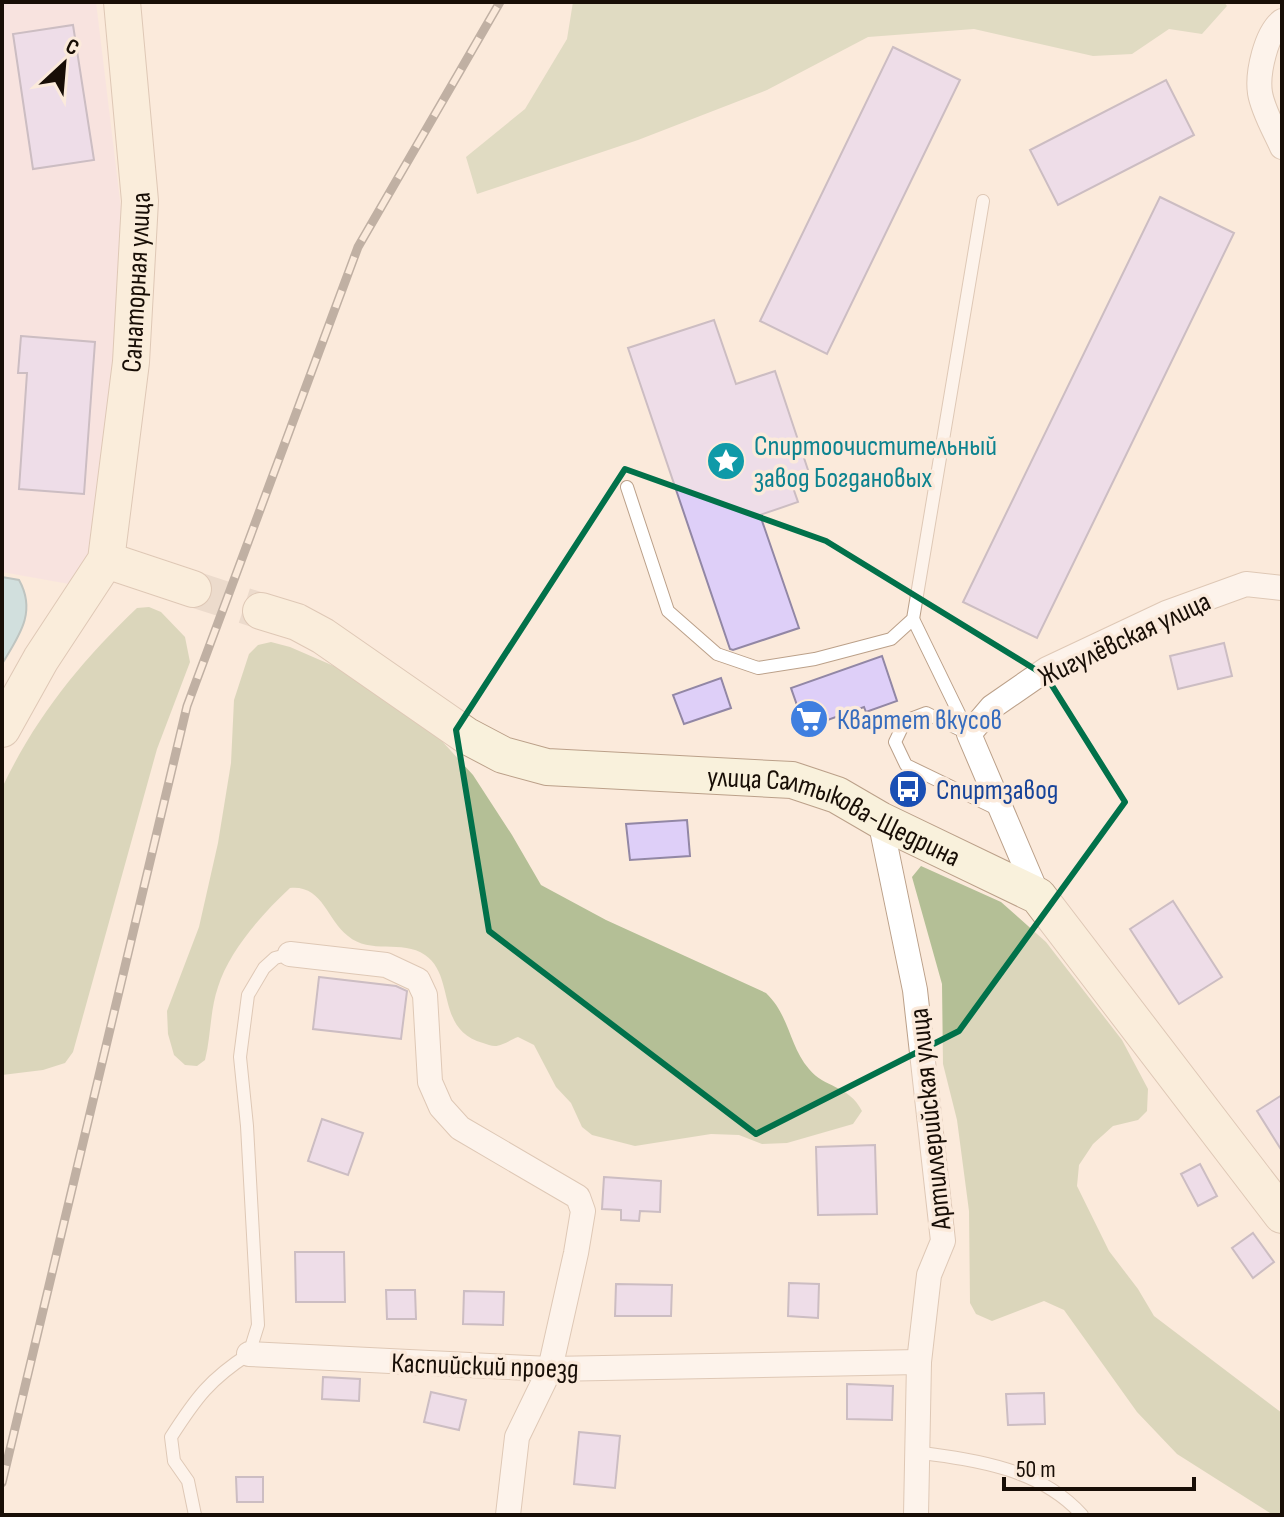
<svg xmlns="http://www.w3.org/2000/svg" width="1284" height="1517" font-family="'Sofia Sans Condensed',sans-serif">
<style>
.industrial{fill:#f4dce5}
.green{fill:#bfc9a5}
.forest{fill:#b4bf96}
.water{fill:#9ed3e1;stroke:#76989f;stroke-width:2}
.building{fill:#decff8;stroke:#9287a5;stroke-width:2}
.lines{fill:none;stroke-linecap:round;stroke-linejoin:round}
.secondary-tunnel{stroke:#d9c9bb;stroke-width:36;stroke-dasharray:36 18;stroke-linecap:butt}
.lane-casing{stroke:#bba089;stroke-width:14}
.street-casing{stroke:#bba089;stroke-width:26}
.secondary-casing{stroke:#bba089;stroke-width:38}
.lane{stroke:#fff;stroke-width:12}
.street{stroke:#fff;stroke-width:24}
.secondary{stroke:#f9f1dc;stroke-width:36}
.rail-casing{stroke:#796c61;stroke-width:9}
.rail{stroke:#fbeadb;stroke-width:6;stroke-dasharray:18;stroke-linecap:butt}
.marked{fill:none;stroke:#01714a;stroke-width:6;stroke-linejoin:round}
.labels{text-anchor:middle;stroke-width:7;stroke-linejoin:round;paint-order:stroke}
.street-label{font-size:28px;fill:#180e06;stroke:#fbeadb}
.culture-label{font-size:28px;fill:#0d838f;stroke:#fbeadb;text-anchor:start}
.shop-label{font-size:28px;fill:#366cbe;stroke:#fbeadb;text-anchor:start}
.transit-label{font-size:28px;fill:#164399;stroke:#fbeadb;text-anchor:start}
</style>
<rect width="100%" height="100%" fill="#fbeadb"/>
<path class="industrial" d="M2,2H96L127,258L86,587L2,572Z"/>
<path class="green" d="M573,2H1224L1227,6L1202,34L1169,29L1132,54L1093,56L974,29L868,37L767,90L638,140L477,194L466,157L525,109L567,39Z"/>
<g class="forest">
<path d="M149,607L161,612L185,637L190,662L157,749L73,1052L65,1063L43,1070L2,1075V788C35,718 81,661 137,608Z"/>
<path d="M271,642L290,647L350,673L430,728L473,775L512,835L541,885L606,920L766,993C790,1016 789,1046 809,1069C824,1088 849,1085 862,1111L853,1124L787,1143L762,1144L739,1135L711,1134L635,1146L592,1135L582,1127L571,1103L556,1087L534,1045L518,1037C512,1039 502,1046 495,1046C491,1046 487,1044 483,1043C435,1030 456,976 425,955C402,939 370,955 348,936C326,919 323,885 290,888C263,913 229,951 218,987C210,1010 211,1036 205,1060L197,1066L185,1065L174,1055L168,1034L167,1011L199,927L218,843L231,763L234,700L249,654L258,645Z"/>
<path d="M921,866L1001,902L1046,942L1122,1040L1148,1089L1147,1111L1138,1120L1113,1126L1093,1144L1079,1165L1077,1186L1109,1251L1138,1289L1154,1316L1282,1413V1515H1273L1177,1454L1137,1412L1064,1310L1044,1301L992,1321L976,1314L970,1303L969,1211L957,1120L943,1064L942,984L912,877Z"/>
</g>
<path class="water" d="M2,577L19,580C37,612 19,636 2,664Z"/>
<g class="building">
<path d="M73,25L94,160L33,169L13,34Z"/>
<path d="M893,47L960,80L827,354L760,321Z"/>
<path d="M1166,80L1194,135L1058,205L1030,150Z"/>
<path d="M1160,197L1234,233L1037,638L963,602Z"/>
<path d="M714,320L736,384L775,371L809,473L790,479L798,502L760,515L799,628L733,650L730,649L628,348Z"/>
<path d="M21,336L95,342L84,494L19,489L27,373H18Z"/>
<path d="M1224,643L1232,676L1178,689L1170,656Z"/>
<path d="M882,656L897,701L866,712L864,707L805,728L791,688Z"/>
<path d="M721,678L731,708L684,724L673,695Z"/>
<path d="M687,820L690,856L630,860L626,824Z"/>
<path d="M1173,901L1222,977L1179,1004L1130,929Z"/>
<path d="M319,977L396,986L407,991L401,1039L313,1029Z"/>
<path d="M1282,1095V1151L1257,1111Z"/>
<path d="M322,1119L363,1133L348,1175L308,1161Z"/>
<path d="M875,1145L877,1214L818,1215L816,1147Z"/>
<path d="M1200,1164L1217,1196L1198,1206L1181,1174Z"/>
<path d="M604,1177L661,1181L660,1212L640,1211L639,1221L621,1220V1210L602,1209Z"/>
<path d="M1253,1233L1274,1262L1253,1278L1232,1248Z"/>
<path d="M295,1252H344L345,1302H296Z"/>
<path d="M789,1283L819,1284L818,1318L788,1316Z"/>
<path d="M616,1284L672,1285L671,1316H615Z"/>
<path d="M386,1290H415L416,1319H387Z"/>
<path d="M464,1291L504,1292L503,1325L463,1324Z"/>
<path d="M323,1377L360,1379L359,1401L322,1399Z"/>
<path d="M847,1384L893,1386L892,1420L847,1419Z"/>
<path d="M431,1392L466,1400L459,1430L424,1422Z"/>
<path d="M1044,1393L1045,1424L1008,1425L1006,1394Z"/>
<path d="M579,1432L620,1436L615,1488L574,1484Z"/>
<path d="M236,1477H263V1502H237Z"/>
</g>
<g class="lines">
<path class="secondary-tunnel" d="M193,589L261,611"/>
<defs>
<g id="lane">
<path d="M627,487L668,611L717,654L758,668L815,659L891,639L913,619L983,201"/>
<path d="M913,619L969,734"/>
<path d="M969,734L926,713L905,721L895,742L906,765L997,809"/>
<path d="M916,1452C975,1460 1040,1468 1082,1515"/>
<path d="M195,1515L188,1481L174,1461L171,1437C196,1398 210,1379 249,1354L258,1325L247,1126L240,1057L248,995L264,968L275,958L290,954"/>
</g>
<g id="street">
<path d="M1282,21C1266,33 1257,73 1260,93C1263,111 1275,131 1282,147"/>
<path d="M880,820L915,990L943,1241L929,1275L919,1362L916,1515"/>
<path d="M1038,896L969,734L992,707L1047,669L1166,613L1246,584L1282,588"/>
<path d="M290,954L386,965L418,980L425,995L430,1082L441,1107L460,1128L578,1197L583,1211L576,1253L550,1369L517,1437L508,1515"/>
<path d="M249,1354L550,1369L919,1362"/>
</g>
<g id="secondary">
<path d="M106,560L193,589"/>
<path id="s1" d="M261,611L297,622L323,636L467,736L503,755L547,767L792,780L837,795L880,820L1038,896L1282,1215"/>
<path id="s2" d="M2,729L41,659L106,560L131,362L140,201L122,2"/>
</g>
</defs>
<use href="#lane" class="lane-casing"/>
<use href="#street" class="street-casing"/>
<use href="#secondary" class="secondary-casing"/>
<use href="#lane" class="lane"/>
<use href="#street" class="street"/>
<use href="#secondary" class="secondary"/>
<defs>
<path id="rail" d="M2,1483L187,706L358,247L500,2"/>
</defs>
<use href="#rail" class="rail-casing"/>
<use href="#rail" class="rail"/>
</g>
<path d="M0 0H1284V1517H0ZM625,469L826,541L1046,676L1125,802L959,1031L756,1134L489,931L456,730Z" fill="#fbeadb" fill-opacity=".55" fill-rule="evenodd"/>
<path class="marked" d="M625,469L826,541L1046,676L1125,802L959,1031L756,1134L489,931L456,730Z"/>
<defs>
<symbol id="sight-disc" viewBox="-11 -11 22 22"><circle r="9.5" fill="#0f9aa8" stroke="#fbeadb"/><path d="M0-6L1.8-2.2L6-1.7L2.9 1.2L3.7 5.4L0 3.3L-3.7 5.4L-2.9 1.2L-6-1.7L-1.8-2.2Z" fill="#fff"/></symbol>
<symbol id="supermarket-disc" viewBox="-11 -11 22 22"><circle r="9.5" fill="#3f7fe0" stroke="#fbeadb"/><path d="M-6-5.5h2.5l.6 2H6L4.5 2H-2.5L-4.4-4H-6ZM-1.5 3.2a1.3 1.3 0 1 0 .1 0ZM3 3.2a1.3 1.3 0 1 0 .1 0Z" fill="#fff"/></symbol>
<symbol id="bus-disc" viewBox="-11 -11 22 22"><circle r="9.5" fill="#1a4fb4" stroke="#fbeadb"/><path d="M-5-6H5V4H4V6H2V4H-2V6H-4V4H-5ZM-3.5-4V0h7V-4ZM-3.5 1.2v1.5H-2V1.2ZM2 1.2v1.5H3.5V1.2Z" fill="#fff"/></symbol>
</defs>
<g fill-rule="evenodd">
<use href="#sight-disc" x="704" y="439" width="44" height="44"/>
<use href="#supermarket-disc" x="787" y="697" width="44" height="44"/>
<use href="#bus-disc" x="886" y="767" width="44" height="44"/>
</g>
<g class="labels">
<g class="street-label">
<text dy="10" stroke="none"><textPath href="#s2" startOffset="478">Санаторная улица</textPath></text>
<text transform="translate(1124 638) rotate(-25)" y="10">Жигулёвская улица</text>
<text dy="10" stroke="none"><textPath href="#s1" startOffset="624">улица Салтыкова-Щедрина</textPath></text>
<text transform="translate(929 1119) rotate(-96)" y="10">Артиллерийская улица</text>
<text transform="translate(485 1365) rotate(2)" y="10">Каспийский проезд</text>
</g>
<g class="culture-label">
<text x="754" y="455">Спиртоочистительный<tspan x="754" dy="32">завод Богдановых</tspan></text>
</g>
<g class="shop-label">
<text x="837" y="729">Квартет вкусов</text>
</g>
<g class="transit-label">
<text x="936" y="799">Спиртзавод</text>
</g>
</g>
<rect width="1284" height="1517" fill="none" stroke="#180e06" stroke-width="8"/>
<g transform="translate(64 64) rotate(26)" stroke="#fbeadb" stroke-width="6" paint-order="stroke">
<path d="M0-6L14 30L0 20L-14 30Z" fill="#180e06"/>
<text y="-12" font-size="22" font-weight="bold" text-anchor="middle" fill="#180e06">С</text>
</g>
<path d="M1004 1477v12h190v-12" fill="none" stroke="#180e06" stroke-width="4"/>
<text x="1016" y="1477" font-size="24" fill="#180e06" stroke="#fbeadb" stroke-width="6" paint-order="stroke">50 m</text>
</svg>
